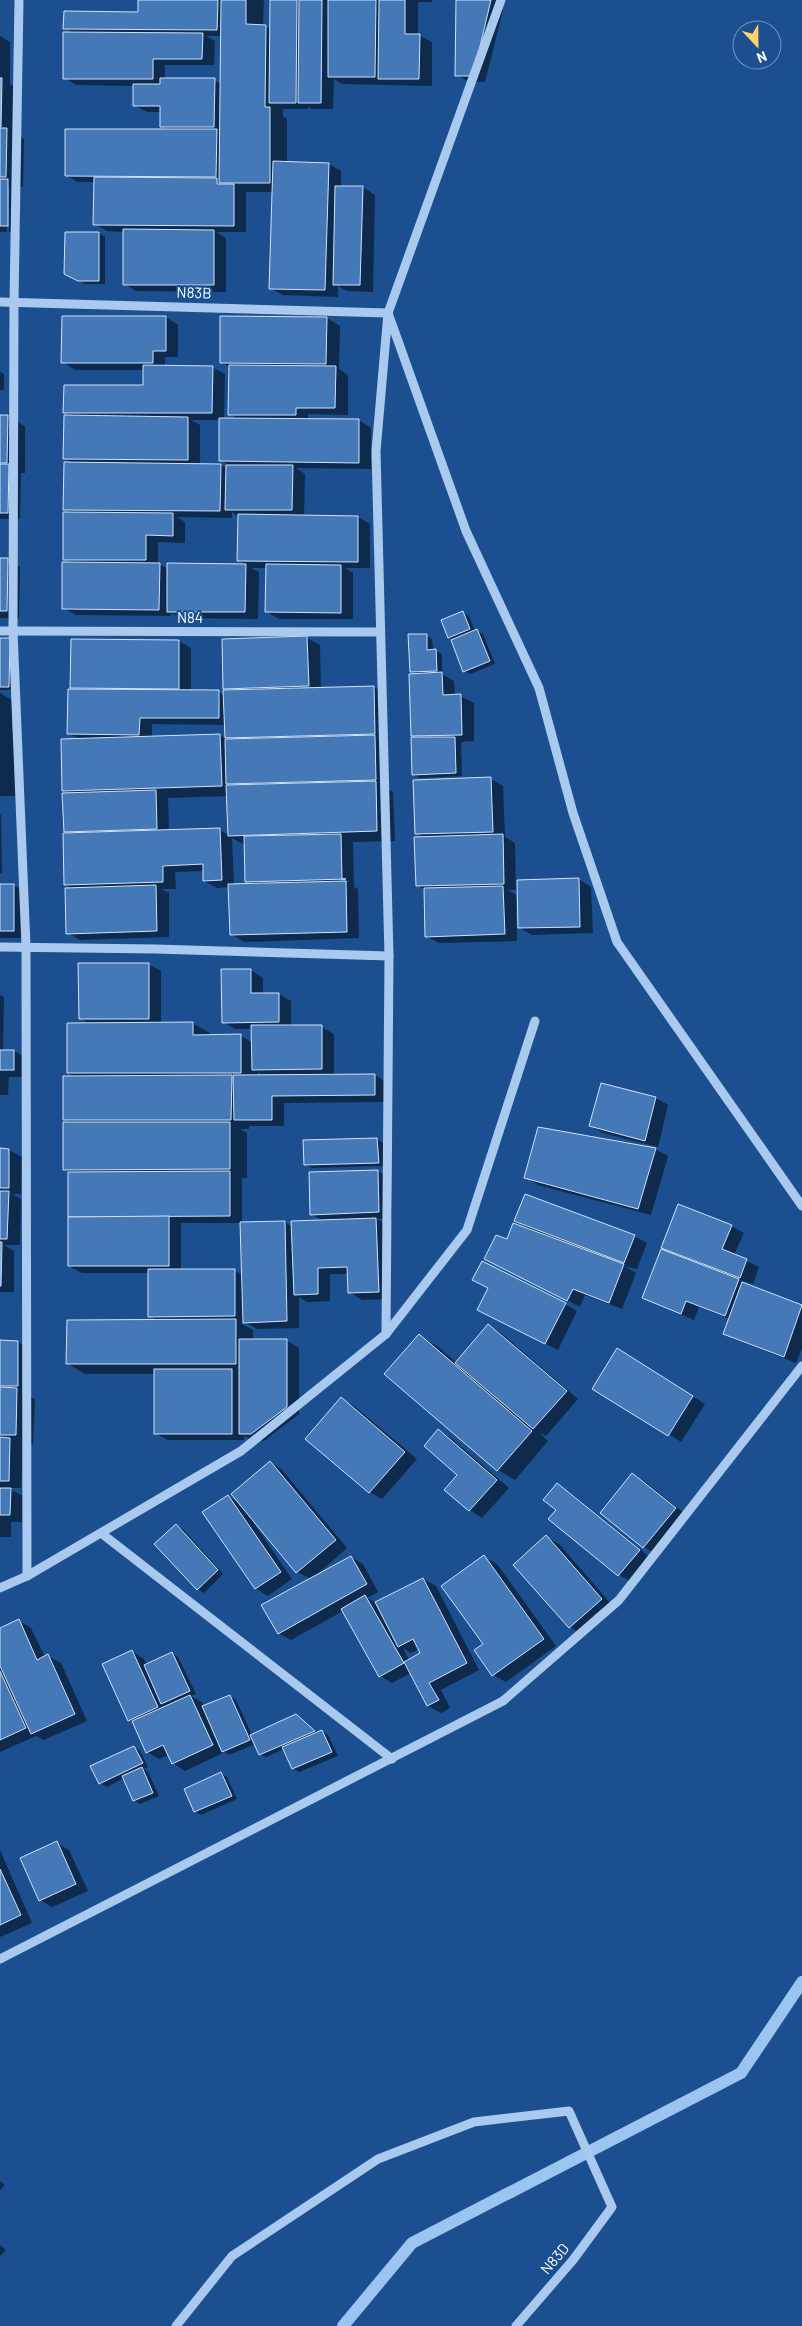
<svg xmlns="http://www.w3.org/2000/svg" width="802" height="2326" font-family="Barlow,sans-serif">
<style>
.shadow{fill:#0007;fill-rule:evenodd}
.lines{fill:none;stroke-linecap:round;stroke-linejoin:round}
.stream{stroke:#9cc4f0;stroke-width:12}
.building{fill:#4478b7;stroke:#cfe3fa}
.minor{stroke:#a9c9ee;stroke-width:9}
.labels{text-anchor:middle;stroke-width:4;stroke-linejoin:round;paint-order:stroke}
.street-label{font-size:15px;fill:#fff;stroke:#1b4f8f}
</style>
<rect width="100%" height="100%" fill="#1b4f8f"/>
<g class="shadow">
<path d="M140,0H264L263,26L271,29V0H432V2H418V35L432,42V86L342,84L334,79L333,109H312L308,107V109H283V116L287,119V163L329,164L341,171V187H363L375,195L373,292L347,291L338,286V297L283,295L270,288L273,192H246V232H216L226,238V292L136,291L124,284V232L107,231L95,224V182H78L66,175L169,130L161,126V112H147L134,105V86L77,85L64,78L74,33L65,28L140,13ZM206,36H222L221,84L214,80H165V65H214L215,41Z"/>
<path d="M457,0H503V10L485,82H469L457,75Z"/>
<path d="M0,36L10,42V84L14,87L13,133L24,139L23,187H20V232H0ZM7,187H9V232H7Z"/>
<path d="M99,233L105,237V284H85L66,273Z"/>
<path d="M166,317L178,325V357H165V367H212L225,374L224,419H238L230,414V367L221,362V318H327L340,326L339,369L348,375V415L308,414V420H359L371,428V469L296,468L305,474L304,516L358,517L370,524V568H345L353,573V619H279L267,612V568H251L259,572L258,619L181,618L171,613V616L76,615L63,608L72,563L64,559L73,514L64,509L74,464L64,458L72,417L64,412L144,386V370H75L63,362ZM191,420H220V460L228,465V469L221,465H200V425ZM232,512L239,517V561L246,565L169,569L158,564V542L185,543V522L177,517L232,518Z"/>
<path d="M0,372L4,374V390H0Z"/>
<path d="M0,416H7L25,426V473H21L20,519H0Z"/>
<path d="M0,560H7L20,567L19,618H0Z"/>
<path d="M463,612L469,616L475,631L483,634L495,664L470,674L464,671L454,640L449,637Z"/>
<path d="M426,635L432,639L433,650L442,654V674L454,681L455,696H461L474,703V741L461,742L462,776L420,778L413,774L418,738L412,735L416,674L411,671Z"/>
<path d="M307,638L320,645L321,689L374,687L386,694L384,787L393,792L395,841L353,842L354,887L358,889L359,938L244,942L231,934L230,887L217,888L204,881V871L175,872L176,889H161L169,893V937L80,940L68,933L72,889L66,885L64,794H69L64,790L79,739L69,733L77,690L71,687L179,641L191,648V691L219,692L224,695L230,691L224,688L223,640ZM152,724L225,725L226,739L220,735L152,737ZM228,796L229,835L220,830L169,831L168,798ZM232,838L245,845L246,881L253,885H234ZM337,875L350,882H345L336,877Z"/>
<path d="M0,639H9L15,690H0Z"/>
<path d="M0,693L12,700V731L17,734V796H0Z"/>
<path d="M491,779L503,786L505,837L515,843L516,890H508L516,895L517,941L439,943L426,936L425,890L417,885L424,838L416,833Z"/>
<path d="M0,814L1,815L2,873H0Z"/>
<path d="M579,879L591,887L593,933L532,935L520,928Z"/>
<path d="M0,885H13L26,892L27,938H0Z"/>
<path d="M148,964L161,971V1023H192L210,1033V1036H241L253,1043V1029H235L223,1022L251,970L263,978V994H279L291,1001V1027H321L334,1034V1076L375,1075L387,1083V1102L284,1103V1126H249V1129H240L247,1133V1178H242V1224L285,1222L293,1227L323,1221L311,1214L310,1173L378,1171L391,1178L392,1219H377L389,1226L391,1299L362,1300L349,1292L348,1274H330V1301L307,1302L299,1297V1328L257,1329L246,1323H240L253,1330V1340H286L299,1348V1414L264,1441L253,1440L244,1436V1440H168L155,1433V1374H85L68,1364L157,1320L149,1316V1273H82L69,1266V1172L64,1169L70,1123L64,1120L75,1077L68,1073L90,1024L80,1018ZM258,1072L265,1076H258ZM181,1223H242L243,1275L234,1270H181Z"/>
<path d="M0,995L4,997L3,1051H14L27,1058L26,1077H9L8,1095H0Z"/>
<path d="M601,1084L656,1098L668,1105L658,1147L603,1133L590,1126Z"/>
<path d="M377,1139L383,1143L384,1166L312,1168L305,1164Z"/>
<path d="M655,1149L668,1156L651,1215L538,1185L526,1177Z"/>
<path d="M0,1150H9L22,1157L21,1194H12L21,1199L20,1245H4L14,1251V1292H0Z"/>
<path d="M516,1221L634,1236L647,1243L637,1269L624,1266L636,1273L622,1309L585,1295L580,1307L498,1265L508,1241L528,1228Z"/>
<path d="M731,1226L744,1233L734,1255L759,1267L753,1284L739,1280L750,1286L802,1306V1348L796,1363L737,1340L724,1333L730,1319L699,1307L694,1320L643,1298L675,1254L663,1247Z"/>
<path d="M489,1288L565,1304L577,1311L558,1350L491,1316Z"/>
<path d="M488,1325L501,1333L578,1399L546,1436L539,1432L548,1441L515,1480L498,1470L419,1336L437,1346L457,1363Z"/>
<path d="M0,1341L18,1342L30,1349L23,1393L35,1399L33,1445L23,1444L21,1488H8L23,1496L22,1522H11V1537H0Z"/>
<path d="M630,1357L705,1404L681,1442L669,1434Z"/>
<path d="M341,1399L354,1406L417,1459L382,1499L370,1492L307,1439Z"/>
<path d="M439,1431L451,1438L509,1488L482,1518L470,1510L445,1489L458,1475Z"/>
<path d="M270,1462L282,1470L347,1548L313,1578L351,1557L363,1564L378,1592L367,1598L376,1603L423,1579L436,1586L479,1670L441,1690L450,1708L441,1713L428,1706L411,1673L392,1683L380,1676L343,1611L291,1640L278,1633L311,1579L297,1572L254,1520L253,1522L292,1579L268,1596L255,1588L228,1496L239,1503ZM403,1648L411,1653L420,1649L422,1653L409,1660Z"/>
<path d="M633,1475L645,1482L688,1516L656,1554L644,1547L601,1513Z"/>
<path d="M557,1485L569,1492L651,1558L632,1582L619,1575L557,1509Z"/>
<path d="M176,1525L183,1529L223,1574L204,1593L197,1589Z"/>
<path d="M546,1537L559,1544L613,1606L582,1634L570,1627Z"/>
<path d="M484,1557L497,1564L556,1646L506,1682L493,1675L485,1644Z"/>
<path d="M19,1621L31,1628L45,1657L48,1656L61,1663L87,1721L44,1740L36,1736L0,1752V1629Z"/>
<path d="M132,1651L144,1659L147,1665L172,1653L178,1657L196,1694L191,1696L203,1703L204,1707L230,1696L236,1700L252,1735L296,1715L318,1733L322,1731L328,1735L338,1756L299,1772L293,1768L284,1749L266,1757L260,1754L255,1744L229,1755L225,1752L185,1771L173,1763L169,1755L159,1759L147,1752L134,1723L129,1720Z"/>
<path d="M134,1747L140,1751L148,1767L144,1769L148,1772L159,1796L140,1804L134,1800L124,1778L107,1787L100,1783Z"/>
<path d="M221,1773L227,1777L237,1799L201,1815L195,1811Z"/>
<path d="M57,1843L69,1850L88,1891L52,1907L40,1900Z"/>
<path d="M0,1850L32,1923L0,1937Z"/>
<path d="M0,2181L5,2185L0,2190Z"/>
<path d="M0,2245L6,2250L0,2256Z"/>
</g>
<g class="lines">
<path class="stream" d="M343,2326L412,2243L741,2073L802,1982"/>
</g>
<g class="building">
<path d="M138,0H218L217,30L63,29L64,11L138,12Z"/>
<path d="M221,0H246V24L266,25L265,107H270V183H219Z"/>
<path d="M270,0H297L296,103H269Z"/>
<path d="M299,0H322L321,103H298Z"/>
<path d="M328,0H376L375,77H328Z"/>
<path d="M379,0H405V34H420L419,79H378Z"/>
<path d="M456,0H491L473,76H455Z"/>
<path d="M63,32L203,33L202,59H153V79H63Z"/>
<path d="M0,78H2L1,127H0Z"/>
<path d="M160,78H215L214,127H160V106H133V84H160Z"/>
<path d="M0,128H7L6,177H0Z"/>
<path d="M65,129H217L216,177L65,176Z"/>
<path d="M273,161L329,163L325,290L269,289Z"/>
<path d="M94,177L217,178V184H234V226L93,225Z"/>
<rect x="0" y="179" width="8" height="47"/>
<path d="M335,186H363L360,285H333Z"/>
<path d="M123,229L214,230V285H123Z"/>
<path d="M65,232H99V281H78L64,274Z"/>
<path d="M62,316H166V351H153V363H61Z"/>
<path d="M220,316L327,317L326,364L220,363Z"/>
<path d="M143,365L213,366L212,413H63L64,385H143Z"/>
<path d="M229,365L336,366L335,408H296V415H228Z"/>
<path d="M0,415H8L7,463H0Z"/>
<path d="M64,415L188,417V460L63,459Z"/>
<path d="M219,418L359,419V463L219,461Z"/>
<path d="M64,462L221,464L220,511L63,510Z"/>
<path d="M0,464H9L8,513H0Z"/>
<path d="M226,465H293L292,510H225Z"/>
<path d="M63,512L173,513V536L146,535V560H63Z"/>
<path d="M238,514L358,516V562L237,561Z"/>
<path d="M0,558H8L7,611H0Z"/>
<path d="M62,562L160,563L159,610L62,609Z"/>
<path d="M167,563L246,564L245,612H167Z"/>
<path d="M266,564L341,565V613L265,612Z"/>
<path d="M463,611L470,629L448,638L441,620Z"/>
<path d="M477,629L490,661L463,672L451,640Z"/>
<path d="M408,634H427V650L436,649L437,671L410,672Z"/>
<path d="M307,636L309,686L223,689L222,639Z"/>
<path d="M0,638H10L9,687H0Z"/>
<path d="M71,639L179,640V689L70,688Z"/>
<path d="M442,672L443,695L461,694L462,735L411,736L409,674Z"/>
<path d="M374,686L375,734L225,738L223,690Z"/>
<path d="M68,689L219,690V718H140L139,735L67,734Z"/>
<path d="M220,734L222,786L62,791L61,739Z"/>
<path d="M375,735L376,780L226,784L225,739Z"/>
<path d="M411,737H455L456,773L412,775Z"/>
<path d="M491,777L493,832L415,834L413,780Z"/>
<path d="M376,781L377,831L228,836L226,785Z"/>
<path d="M156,790L157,829L64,832L62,793Z"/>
<path d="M220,828L222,880L203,881V864L163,866V882L64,885L63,833Z"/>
<path d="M341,834L342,879H346L245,882L244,836Z"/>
<path d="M503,834L504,884L416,886L414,837Z"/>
<path d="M579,878L580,927L518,928L517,880Z"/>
<path d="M346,881L347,932L230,935L228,884Z"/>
<rect x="0" y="884" width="14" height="47"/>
<path d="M156,885L157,931L66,934L65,888Z"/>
<path d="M503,886L505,934L425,937L424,888Z"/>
<path d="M78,963H149V1019H79Z"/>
<path d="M221,969H251V993H279V1022L222,1023Z"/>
<path d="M193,1022V1035L241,1034V1073H67V1023Z"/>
<path d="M251,1025H322V1069L252,1070Z"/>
<rect x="0" y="1050" width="14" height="20"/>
<path d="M375,1074V1095L272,1096V1120H234L233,1075Z"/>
<path d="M232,1075L231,1120H63V1076Z"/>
<path d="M601,1083L656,1097L645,1141L589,1126Z"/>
<path d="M63,1122H230V1169L63,1170Z"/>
<path d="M538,1127L656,1148L638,1209L524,1178Z"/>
<path d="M377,1138L379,1163L304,1165L303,1140Z"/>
<path d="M0,1148L9,1149V1188H0Z"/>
<path d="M378,1170L379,1212L310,1215L309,1172Z"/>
<path d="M230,1171V1216L68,1217V1172Z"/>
<path d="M0,1191H9L7,1239H0Z"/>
<path d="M525,1194L635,1235L624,1263L514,1221Z"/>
<path d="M678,1204L732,1225L722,1249L747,1259L740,1278L661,1248Z"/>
<path d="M169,1216V1266H68V1217Z"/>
<path d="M376,1218L379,1292L348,1293L347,1267L318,1268V1294L294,1295L291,1221Z"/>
<path d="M285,1221L287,1321L243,1323L240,1222Z"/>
<path d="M513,1223L624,1264L609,1303L573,1289L567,1301L484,1259L496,1235L507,1239Z"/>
<path d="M0,1242H2L1,1286H0Z"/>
<path d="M661,1249L739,1279L725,1316L686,1301L681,1314L642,1298Z"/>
<path d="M482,1261L566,1303L545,1344L477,1310L488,1288L472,1280Z"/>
<path d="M148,1269H235V1316L148,1317Z"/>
<path d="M742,1282L802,1305L784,1357L723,1334Z"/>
<path d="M236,1319V1364H66L67,1320Z"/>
<path d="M488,1324L567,1391L533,1429L455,1363Z"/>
<path d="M419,1334L532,1431L497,1471L384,1374Z"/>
<path d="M239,1339H287V1407L251,1434H239Z"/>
<path d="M0,1340L18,1341V1386H0Z"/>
<path d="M617,1348L693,1396L668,1436L592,1389Z"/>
<rect x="154" y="1369" width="78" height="65"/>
<path d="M0,1387L17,1388L16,1435H0Z"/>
<path d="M341,1397L405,1452L369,1493L305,1439Z"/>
<path d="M438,1429L497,1480L469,1511L444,1490L457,1475L424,1446Z"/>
<path d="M0,1437L10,1438L9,1481H0Z"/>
<path d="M270,1461L336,1540L296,1573L231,1494Z"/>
<path d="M632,1473L676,1508L643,1548L600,1513Z"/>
<path d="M557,1483L640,1550L618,1576L548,1519L556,1510L543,1500Z"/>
<path d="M0,1488H11L10,1515H0Z"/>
<path d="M228,1495L281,1572L255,1589L202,1512Z"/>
<path d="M176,1524L218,1570L197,1590L154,1544Z"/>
<path d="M546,1535L602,1599L569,1628L513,1565Z"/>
<path d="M484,1555L544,1639L492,1676L474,1650L483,1644L441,1586Z"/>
<path d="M351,1556L367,1584L278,1634L261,1605Z"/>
<path d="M423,1578L467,1663L429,1683L439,1700L427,1706L404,1662L420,1653L413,1639L398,1647L375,1602Z"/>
<path d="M365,1595L404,1663L379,1677L341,1609Z"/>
<path d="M19,1619L37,1660L48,1654L75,1714L31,1734L0,1666V1628Z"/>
<path d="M132,1650L158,1707L128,1721L102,1664Z"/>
<path d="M172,1652L190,1691L161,1704L144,1665Z"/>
<path d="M0,1671L26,1728L0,1740Z"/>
<path d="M190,1695L213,1745L172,1764L163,1745L146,1753L132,1721Z"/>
<path d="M230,1695L250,1740L222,1752L202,1706Z"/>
<path d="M296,1714L315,1731L259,1755L250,1735Z"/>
<path d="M322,1730L332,1752L292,1769L282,1747Z"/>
<path d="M134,1746L143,1763L99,1784L90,1766Z"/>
<path d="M142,1767L153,1793L133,1801L122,1776Z"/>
<path d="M221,1772L232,1796L194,1812L184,1789Z"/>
<path d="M57,1841L76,1884L39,1901L20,1858Z"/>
<path d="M0,1869L21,1915L0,1925Z"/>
</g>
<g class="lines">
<g class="minor">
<path d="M19,0L14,302L13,631L26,946L27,1576"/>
<path d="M0,302L388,313L466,531L539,688L573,813L617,942L802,1206"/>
<path d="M0,631L380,632"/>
<path d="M0,947L155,949L389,956"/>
<path d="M386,1334L389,956L376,451L388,313L501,0"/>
<path d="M101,1533L392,1759"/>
<path d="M0,1588L27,1576L241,1451L386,1334L467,1230L535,1021"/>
<path d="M0,1959L503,1701L619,1600L802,1366"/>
<path d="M176,2326L232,2256L378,2159L474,2122L569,2111L612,2207L573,2260L516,2326"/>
</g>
</g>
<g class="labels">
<g class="street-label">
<text transform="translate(194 293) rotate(2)" y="5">N83B</text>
<text x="190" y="623">N84</text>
<text transform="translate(555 2259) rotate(-50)" y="5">N83D</text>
</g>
</g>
<g transform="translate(757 45) rotate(158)"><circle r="24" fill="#1b4f8f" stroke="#7695bc"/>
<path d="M0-4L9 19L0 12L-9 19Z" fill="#ffd166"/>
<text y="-8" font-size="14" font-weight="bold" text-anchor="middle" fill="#ffffff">N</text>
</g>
</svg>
